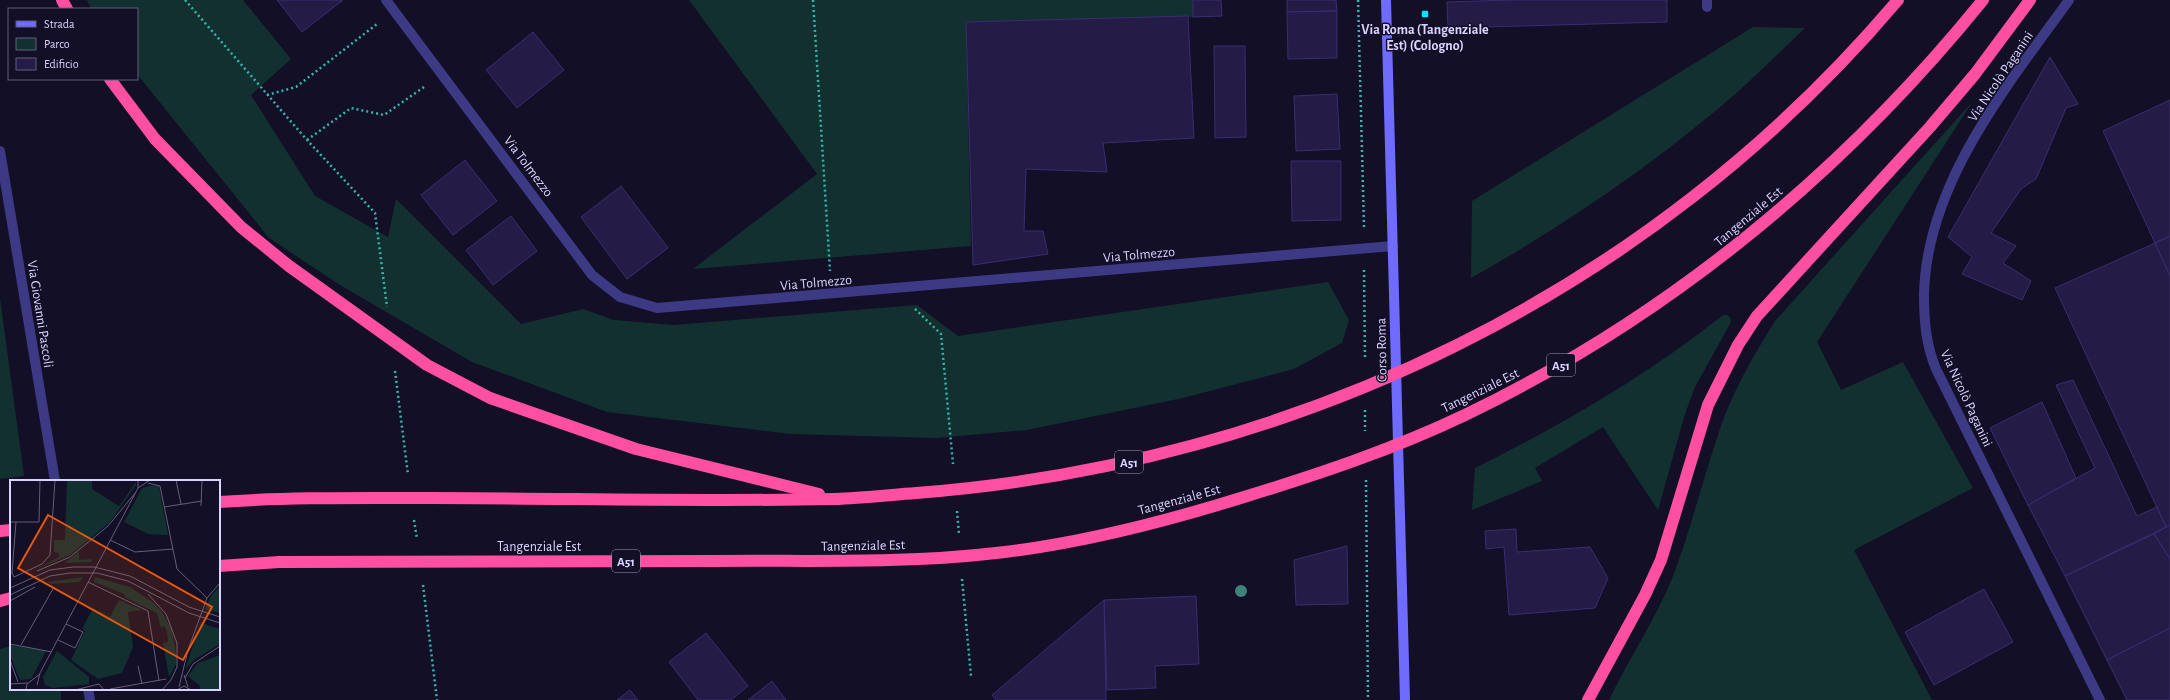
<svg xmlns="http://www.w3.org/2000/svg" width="2170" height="700" font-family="'Alegreya Sans',sans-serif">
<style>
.green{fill:#12302f}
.building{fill:#241b47;stroke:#3b2d73}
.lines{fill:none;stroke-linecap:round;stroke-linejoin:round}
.path{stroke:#2fb8b0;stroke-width:2.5;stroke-dasharray:2 3;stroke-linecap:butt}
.minor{stroke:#3d3a85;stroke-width:10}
.tertiary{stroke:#3d3a85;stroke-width:10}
.secondary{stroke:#6f6bff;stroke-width:10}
.motorway{stroke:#ff4fa3;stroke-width:12}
.tree{fill:#3d827b}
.poi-dot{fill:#00e5ff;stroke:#130f26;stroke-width:1.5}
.labels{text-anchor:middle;stroke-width:3;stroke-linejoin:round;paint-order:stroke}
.shield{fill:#130f26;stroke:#9e99be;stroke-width:1}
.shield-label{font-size:13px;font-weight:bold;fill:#d9d4ff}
.poi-label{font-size:14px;font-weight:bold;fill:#d9d4ff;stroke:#130f26}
.street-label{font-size:14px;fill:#d9d4ff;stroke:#130f26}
.inset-road{fill:none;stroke:#625e7d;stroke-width:1}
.view{fill:#e8590c;fill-opacity:0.15;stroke:#e8590c;stroke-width:2}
.inset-edge{fill:none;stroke:#d9d4ff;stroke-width:2}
</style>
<rect width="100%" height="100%" fill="#130f26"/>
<g class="green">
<path d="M87,0H243L291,59L251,95L315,196L388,237L396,199L521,324L583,309L614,320L674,325L917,305L958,336L1328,282L1349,320L1342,343L1294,369L1183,398L1027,430L936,438L791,434L607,412L472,362L340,285L269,238L137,74V9H91Z"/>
<path d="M689,0H1193V17L966,22L971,246L693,269L817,174Z"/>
<path d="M1753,27L1805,28C1784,48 1763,69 1741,89C1659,161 1567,224 1471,278L1472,201Z"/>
<path d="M1973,101L1817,342L1841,390L1903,362L1973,488L1854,550L1932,700H1609C1629,658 1656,619 1673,576C1692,526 1704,474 1722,423C1735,387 1755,353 1775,321Z"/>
<path d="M0,298L24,476L0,479Z"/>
<path d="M1723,315H1727L1730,317L1731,322L1695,387L1685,414L1658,510L1603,427L1535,468L1542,481L1472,510L1475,468C1562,425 1646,376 1723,315Z"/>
<path d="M11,646V689H61V700H0V649Z"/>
</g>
<g class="building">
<path d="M277,0H343L302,32Z"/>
<path d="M1193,0H1221L1222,16L1193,17Z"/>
<path d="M1287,0H1336L1337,11L1287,12Z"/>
<path d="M1510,0H1667V22L1448,28L1447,2Z"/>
<path d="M1337,11V58L1288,59L1287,12Z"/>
<path d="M1188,16L1194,138L1103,143L1107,172L1026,169L1024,231H1043L1048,254L973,265L966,22Z"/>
<path d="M533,32L564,70L517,108L486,70Z"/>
<path d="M1214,46H1245L1246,137L1215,138Z"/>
<path d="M2050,57L2078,104L2066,108L2036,179L2021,189L1991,233L2016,246L2003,263L2031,281L2022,300L1962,274L1972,257L1948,237Z"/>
<path d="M1337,94L1340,149L1296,151L1294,96Z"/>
<path d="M2170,100V236L2155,243L2103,131Z"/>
<path d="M465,160L497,201L453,235L421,195Z"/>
<path d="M1291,161H1341V220L1292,221Z"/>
<path d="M621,186L668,248L627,279L581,217Z"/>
<path d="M511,216L537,251L493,285L466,250Z"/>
<path d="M2170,236V276L2155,243Z"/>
<path d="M2155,243L2170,276V525L2166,527L2055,288Z"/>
<path d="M2073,380L2137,516L2157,507L2166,527L2065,576L2028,505L2095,468L2056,385Z"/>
<path d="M2042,402L2076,478L2028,505L1990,428Z"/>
<path d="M2170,525V559L2154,534Z"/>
<path d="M1516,529L1517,552L1590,547L1608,578L1595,608L1509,615L1504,547L1486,549L1485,531Z"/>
<path d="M2154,534L2170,559V628L2107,660L2065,576Z"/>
<path d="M1347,546L1348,604L1296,605L1294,560Z"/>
<path d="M1984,589L2013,642L1934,685L1905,632Z"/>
<path d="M1196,596L1199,664L1155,666L1156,688L1107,690L1104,600Z"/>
<path d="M1104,600L1106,700H996L992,695Z"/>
<path d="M2170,628V700H2127L2107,660Z"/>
<path d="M706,633L748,686L731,700H698L669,662Z"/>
<path d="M772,681L786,700H748Z"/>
<path d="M630,690L638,700H617Z"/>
</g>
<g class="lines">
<g class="path">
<path d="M185,0L307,140L375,213L387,307"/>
<path d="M813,0L830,271"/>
<path d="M1358,0L1364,227"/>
<path d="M267,95L296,87L377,24"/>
<path d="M307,140L351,108L384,115L424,87"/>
<path d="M1364,270L1365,359"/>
<path d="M915,309L941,334L953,464"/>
<path d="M395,371L408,475"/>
<path d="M1365,410V431"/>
<path d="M1366,480L1368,700"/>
<path d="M957,511L959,534"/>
<path d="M414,520L417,539"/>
<path d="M962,579L971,676"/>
<path d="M423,585L437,700"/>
</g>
<g class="minor">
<path d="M386,0L592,275L620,297L657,308L1393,246"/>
<path d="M2069,0C2007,86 1926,184 1924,295C1924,321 1926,345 1936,369L2100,700"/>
<path d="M1707,7V0"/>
</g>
<g class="tertiary">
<path d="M0,151L55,481"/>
<path d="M88,689L90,700"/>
</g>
<path class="secondary" d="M1386,0L1405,700"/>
<g class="motorway">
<path d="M62,0L67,9"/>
<path d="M110,79L155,139L241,227L289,266L427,365L490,398L636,449L819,494"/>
<path d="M219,502C289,497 360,498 430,498C564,498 699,502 834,499C861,498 889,495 916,493C1296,464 1651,292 1898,0"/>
<path d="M0,531L11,530"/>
<path d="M219,566L279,562C424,562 568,561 713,561C807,560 902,564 996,553C1079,544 1164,522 1244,497C1319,474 1394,449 1465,415C1667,318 1842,174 1983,0"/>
<path d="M0,601L11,598"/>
<path d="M1588,700L1645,595L1661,560L1708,405L1738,345L1757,316L1930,127L1975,74L2030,0"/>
</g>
</g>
<circle class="tree" cx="1241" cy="591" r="6"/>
<rect class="poi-dot" x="1421" y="10" width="8" height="8" rx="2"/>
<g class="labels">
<g class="shield">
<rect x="1547" y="354" width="28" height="22" rx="3"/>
<rect x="1115" y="451" width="28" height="22" rx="3"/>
<rect x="612" y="550" width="28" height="22" rx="3"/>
</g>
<g class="shield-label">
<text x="1561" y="370">A51</text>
<text x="1129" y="467">A51</text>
<text x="626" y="566">A51</text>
</g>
<g class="poi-label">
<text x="1425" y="34">Via Roma (Tangenziale<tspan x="1425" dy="16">Est) (Cologno)</tspan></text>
</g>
<g class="street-label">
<text transform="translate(2000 76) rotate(-56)" y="5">Via Nicolò Paganini</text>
<text transform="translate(529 166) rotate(53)" y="5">Via Tolmezzo</text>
<text transform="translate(1748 216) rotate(-40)" y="5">Tangenziale Est</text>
<text transform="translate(1139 254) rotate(-5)" y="5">Via Tolmezzo</text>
<text transform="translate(816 282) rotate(-5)" y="5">Via Tolmezzo</text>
<text transform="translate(41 314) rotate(81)" y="5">Via Giovanni Pascoli</text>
<text transform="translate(1381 350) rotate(-91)" y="5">Corso Roma</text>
<text transform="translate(1480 390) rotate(-26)" y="5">Tangenziale Est</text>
<text transform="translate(1967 398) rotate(65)" y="5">Via Nicolò Paganini</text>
<text transform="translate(1179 499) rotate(-15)" y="5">Tangenziale Est</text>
<text transform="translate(863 545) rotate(-1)" y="5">Tangenziale Est</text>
<text x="539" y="551">Tangenziale Est</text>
</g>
</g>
<g transform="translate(10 480)">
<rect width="210" height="210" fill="#130f26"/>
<path d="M57,0H82V9L109,26L126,2V5L100,42L60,75L27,89L49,77V73L44,72V60H55ZM144,5L149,6L158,55L138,54L114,42L132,8ZM69,71V80L83,79L81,82L55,83ZM73,97L70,102L41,104L37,102ZM85,97L120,107L144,123L152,132L162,150L166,174V184L159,197L153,163L158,162L157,152L154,146L151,148L147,133L116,118L114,114L84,102ZM210,106V133L195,129L202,115ZM109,120L132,130L118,132L123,167L112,193L88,199L61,180L75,151L72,149L83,128L100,137ZM191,143L210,149V164L185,179L175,189ZM0,165L36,171L21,199L10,200L0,175ZM47,171L79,197V204L43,208L35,205L33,197ZM210,175V210H189L190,206L178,196L188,183Z" fill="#12302f"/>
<path class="inset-road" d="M166,0L171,24M138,3L150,6L167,89L197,118L178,170L169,207M128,8L140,0M191,26L192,0M154,27L192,21M0,42H29L30,0M6,42L2,93L4,97L32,84L40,75L45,0M100,60L125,72L163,69M27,91L60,77L98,46L126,12M78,102L138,131L149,201M0,108L40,90L63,87H84L120,96L179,127L210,137M138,114L156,134L167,163V187L161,200L152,210M0,115L40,96L60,93H87L118,101L179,133L210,143M197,118L210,103M0,121L25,107M48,160L65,168L73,152L56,144M0,164L42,172M11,165L44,107M0,180L8,202M128,186L132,204M174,195L178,207M175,198L183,184L210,166M0,204L18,203M27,205L30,193L128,8V0M100,209L156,199M16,210L17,204L30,194M65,210L89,204L94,210M167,210L174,206L181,210"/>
<path class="view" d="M38,35L202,127L173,180L8,88Z"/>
<rect width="210" height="210" class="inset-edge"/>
</g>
<rect x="8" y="8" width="130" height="72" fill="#130f26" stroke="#625e7d"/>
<rect x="16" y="21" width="20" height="6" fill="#6f6bff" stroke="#625e7d"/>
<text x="44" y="28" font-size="12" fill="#d9d4ff">Strada</text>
<rect x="16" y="38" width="20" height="12" fill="#12302f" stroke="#625e7d"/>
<text x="44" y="48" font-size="12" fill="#d9d4ff">Parco</text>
<rect x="16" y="58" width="20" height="12" fill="#241b47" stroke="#625e7d"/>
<text x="44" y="68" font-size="12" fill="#d9d4ff">Edificio</text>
</svg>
